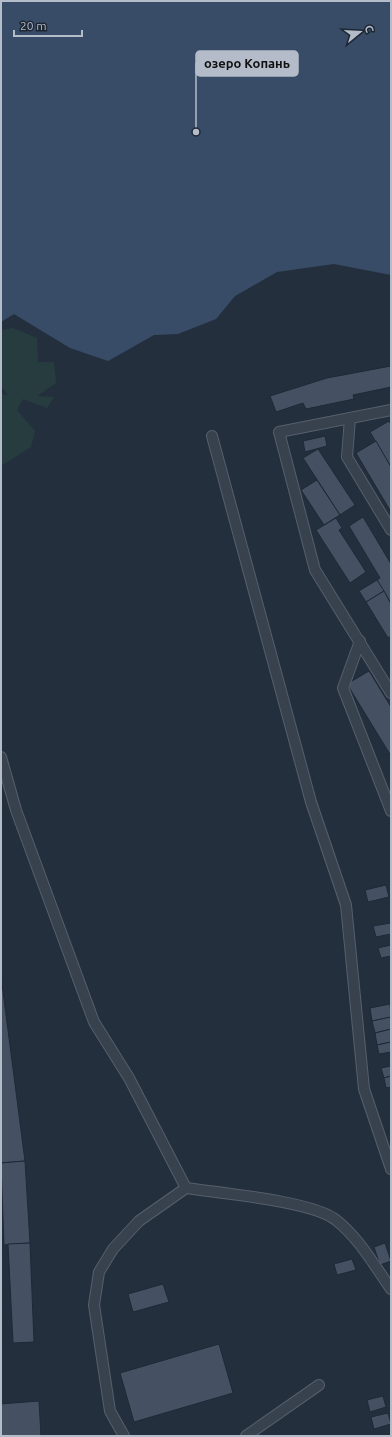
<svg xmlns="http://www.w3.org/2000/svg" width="392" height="1437" font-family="Ubuntu,sans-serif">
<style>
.green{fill:#263c3f}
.water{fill:#394c67}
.building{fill:#455162;stroke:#1f2835}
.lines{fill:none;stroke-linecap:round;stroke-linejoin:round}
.lane-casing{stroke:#565f6c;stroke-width:12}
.lane{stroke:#38414e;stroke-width:10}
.leader{fill:none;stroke:#b4bcc9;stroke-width:1.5}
.callout-dot{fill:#b4bcc9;stroke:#1d2633;stroke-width:1.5}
.callout{fill:#b4bcc9;stroke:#b4bcc9;stroke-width:1.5}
.callout-label{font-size:13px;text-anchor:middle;font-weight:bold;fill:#111}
</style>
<rect width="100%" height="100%" fill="#242f3e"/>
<path class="green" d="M13,328L37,338L38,362H54L56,383L37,396L54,397L47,408L23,399L17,410L35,431L31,447L1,466V394L8,395L1,386V330Z"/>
<path class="water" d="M1,1H391V275L334,264L277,272L235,296L216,319L178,334L154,335L108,361L70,348L14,314L1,322Z"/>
<g class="building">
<path d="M391,366V387L353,395L354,399L306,409L303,403L276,412L270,396L327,378Z"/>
<path d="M389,421L391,425V467L370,432Z"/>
<path d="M325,436L327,446L305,452L303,441Z"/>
<path d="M376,441L391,467V512L356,453Z"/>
<path d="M318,449L355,505L340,515L303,458Z"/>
<path d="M317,480L340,515L324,525L301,490Z"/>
<path d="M363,517L391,564V603L377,580L380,578L349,526Z"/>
<path d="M336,518L342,528L339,530L366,572L350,583L316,530Z"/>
<path d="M377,580L384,591L366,602L359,591Z"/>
<path d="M384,591L391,604V636L388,638L366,602Z"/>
<path d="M369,671L391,707V756L347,684Z"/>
<path d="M386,885L389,897L368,902L365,890Z"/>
<path d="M391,923V934L376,937L373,926Z"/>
<path d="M391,945V956L381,958L378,948Z"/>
<path d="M1,976L25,1161L1,1163Z"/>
<path d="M390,1004L391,1017L372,1021L370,1008Z"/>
<path d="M391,1017V1029L375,1033L372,1021Z"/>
<path d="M391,1029V1042L377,1045L375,1033Z"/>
<path d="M391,1042V1052L379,1054L377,1045Z"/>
<path d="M391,1066V1076L384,1078L381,1068Z"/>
<path d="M391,1076V1087L386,1088L384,1078Z"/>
<path d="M25,1161L30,1243L4,1245L1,1163Z"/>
<path d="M30,1243L34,1342L13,1343L8,1244Z"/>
<path d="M385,1243L391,1261L380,1265L374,1247Z"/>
<path d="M352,1259L356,1270L337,1275L334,1264Z"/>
<path d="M163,1284L169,1302L133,1312L128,1294Z"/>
<path d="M219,1344L233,1393L134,1422L120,1373Z"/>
<path d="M383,1396L386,1407L370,1412L367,1400Z"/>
<path d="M39,1401L41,1436H1V1404Z"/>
<path d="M388,1413L391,1424L374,1429L371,1417Z"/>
</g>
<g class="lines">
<defs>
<g id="lane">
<path d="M391,410L279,432L315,570L391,693"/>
<path d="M350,418L347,457L391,530"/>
<path d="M212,436L311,802L346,905L364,1089L391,1169"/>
<path d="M360,641L343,688L391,811"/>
<path d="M1,757L16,810L94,1022L129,1078L186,1188"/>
<path d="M124,1436L110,1411L94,1305L99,1272L113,1249L139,1221L186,1188C219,1193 313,1201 336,1220C359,1238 374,1265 391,1289"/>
<path d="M246,1436L319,1385"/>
</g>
</defs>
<use href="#lane" class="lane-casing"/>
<use href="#lane" class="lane"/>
</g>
<path class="leader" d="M196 132L196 63"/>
<circle class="callout-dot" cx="196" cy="132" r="4"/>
<rect class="callout" x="196" y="51" width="102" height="25" rx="4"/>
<g class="callout-label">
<text x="247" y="68">озеро Копань</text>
</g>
<rect width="392" height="1437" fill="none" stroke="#b4bcc9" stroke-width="4"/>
<g transform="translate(360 32) rotate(72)" stroke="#1d2633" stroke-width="3" paint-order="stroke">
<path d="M0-3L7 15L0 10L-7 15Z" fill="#b4bcc9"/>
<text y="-6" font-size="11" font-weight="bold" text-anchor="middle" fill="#b4bcc9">С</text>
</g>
<path d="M14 30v6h68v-6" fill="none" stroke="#b4bcc9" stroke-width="2"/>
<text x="20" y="30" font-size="12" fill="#b4bcc9" stroke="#1d2633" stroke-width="3" paint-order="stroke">20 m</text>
</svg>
